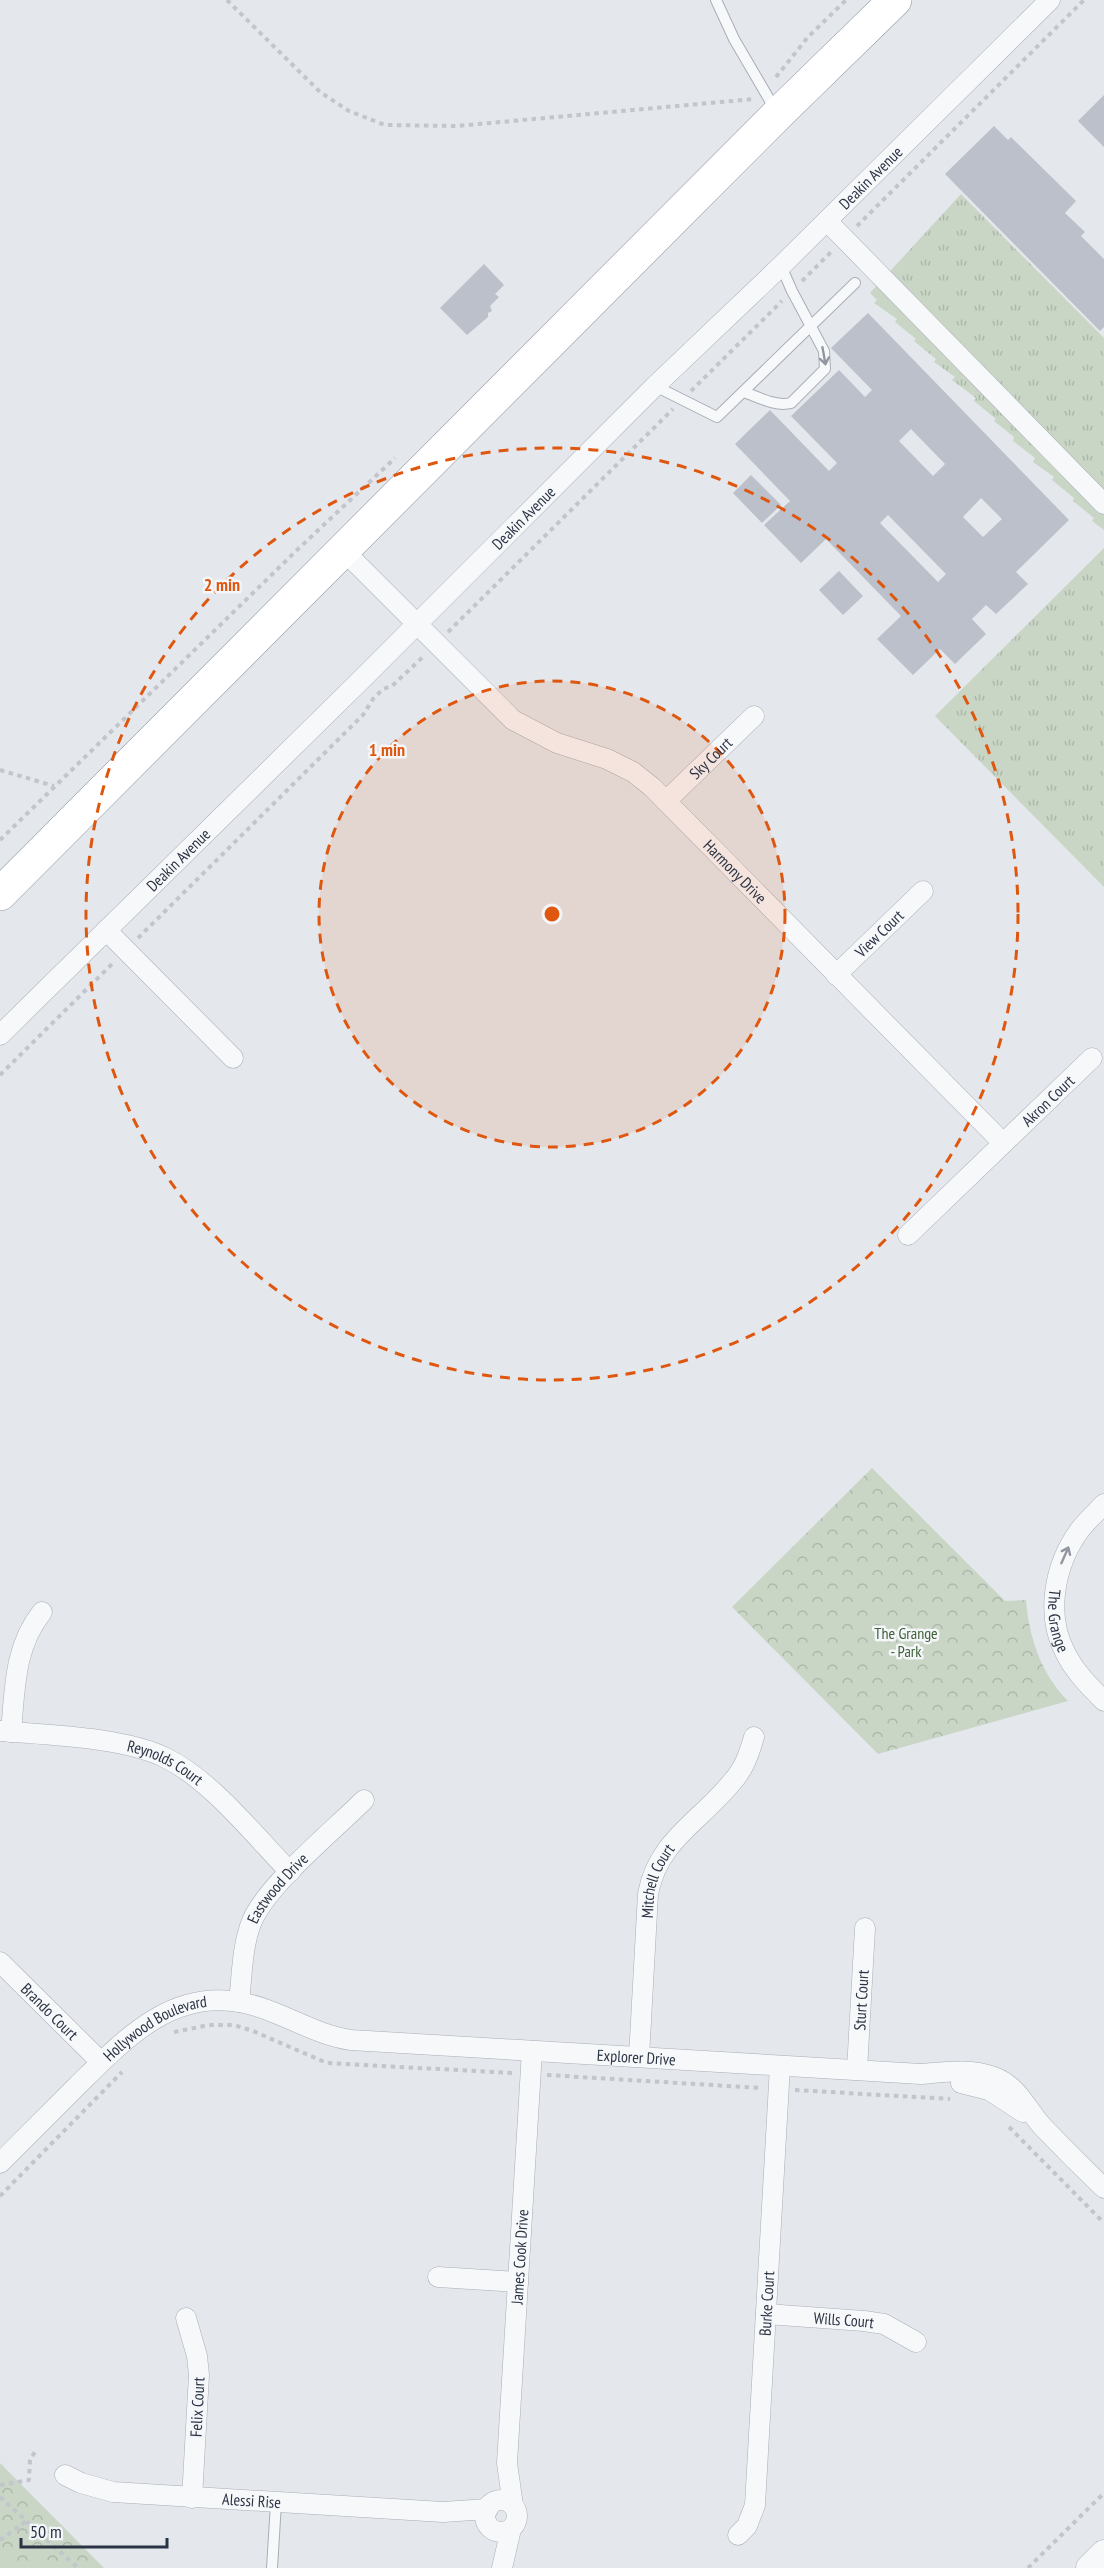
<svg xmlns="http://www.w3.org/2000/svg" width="1104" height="2568" font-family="'PT Sans Narrow',sans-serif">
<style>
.grass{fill:url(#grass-tufts)}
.forest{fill:url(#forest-crowns)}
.building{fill:#bbc0ca;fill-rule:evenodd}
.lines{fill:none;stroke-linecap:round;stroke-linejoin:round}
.service-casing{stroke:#a9aeb7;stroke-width:12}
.minor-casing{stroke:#a9aeb7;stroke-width:21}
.tertiary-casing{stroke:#a9aeb7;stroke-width:27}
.trunk-casing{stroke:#8b94a3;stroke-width:34}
.path{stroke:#c2c5cb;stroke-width:4;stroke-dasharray:4.5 4.5;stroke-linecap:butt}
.service{stroke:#f7f8fa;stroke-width:10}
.minor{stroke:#f7f8fa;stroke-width:20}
.tertiary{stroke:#f7f8fa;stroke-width:26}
.trunk{stroke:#fff;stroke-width:33}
.oneway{stroke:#9196a0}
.ring{fill:none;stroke:#df570f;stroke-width:3;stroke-dasharray:10 8}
.labels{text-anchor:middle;stroke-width:5;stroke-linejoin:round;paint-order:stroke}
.street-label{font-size:16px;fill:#2b3445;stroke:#f4f6f9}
.park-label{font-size:16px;fill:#3f6138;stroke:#f4f6f9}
.centre{fill:#df570f;stroke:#f4f6f9;stroke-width:3}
.ring-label{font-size:18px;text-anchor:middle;font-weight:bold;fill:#df570f;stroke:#f4f6f9;stroke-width:5;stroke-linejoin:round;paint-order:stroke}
</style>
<defs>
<pattern id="grass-tufts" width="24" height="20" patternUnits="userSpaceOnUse" patternTransform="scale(1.5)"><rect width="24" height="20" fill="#c9d6c5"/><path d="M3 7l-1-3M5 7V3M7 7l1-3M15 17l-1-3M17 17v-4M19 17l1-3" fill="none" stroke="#adb8ab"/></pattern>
<pattern id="forest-crowns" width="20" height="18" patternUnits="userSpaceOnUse" patternTransform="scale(1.5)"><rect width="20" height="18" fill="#c9d6c5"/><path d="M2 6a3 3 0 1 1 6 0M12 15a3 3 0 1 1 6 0" fill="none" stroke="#adb8ab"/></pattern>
</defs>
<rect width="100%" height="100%" fill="#e4e7ec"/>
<g class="grass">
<path d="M961,194L1104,338V530L1092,521L1094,518L1073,501L1074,498L1052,480L1054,477L1033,462L1035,458L1013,441L1014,437L994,421L996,419L974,401L976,398L952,380L955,377L934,362L936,359L914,341L916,339L895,322L897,319L874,303L877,300L870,293Z"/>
<path d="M1104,548V887L935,716Z"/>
</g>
<g class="forest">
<path d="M872,1468L1005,1601L1026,1600C1029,1637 1041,1674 1068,1701L878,1754L732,1607Z"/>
<path d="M0,2463L104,2568H0Z"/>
</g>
<g class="building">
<path d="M1104,95V147L1078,121Z"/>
<path d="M994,126L1008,140L1011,137L1076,201L1065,213L1085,232L1081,236L1104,259V327L1100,331L945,174Z"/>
<path d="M484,264L504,285L495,294L499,297L490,306L492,311L488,313V317L467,335L440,308Z"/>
<path d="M868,313L1069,520L1016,572L1028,584L996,614L986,605L972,619L986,634L955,664L940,649L913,675L877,639L901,616L826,539L801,563L764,525L790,501L735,444L770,410L829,471L837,463L791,416L839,370L865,397L872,390L831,348ZM911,429L945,464L933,476L899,441ZM981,498L1002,519L983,537L963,517ZM888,515L946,574L938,582L880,523Z"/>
<path d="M751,475L781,505L762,523L733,493Z"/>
<path d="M839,571L863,596L843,615L819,590Z"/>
</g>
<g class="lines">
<defs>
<g id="service">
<path d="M716,0L734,39L776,111"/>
<path d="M655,386L717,417L855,283"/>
<path d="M744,392C758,397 776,407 791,403L825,369L824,351L792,291L781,266"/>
<path d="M272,2568L276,2503"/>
</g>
<g id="minor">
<path d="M827,221L1104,504"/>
<path id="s1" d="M344,551L513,720L557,743L607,759L633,772L652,787L1002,1142"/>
<path id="s2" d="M666,801L754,716"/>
<path d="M106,930L233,1058"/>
<path id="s3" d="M836,975L923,891"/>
<path id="s4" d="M0,1035L364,677L655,386L781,266L1050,0"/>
<path id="s5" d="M908,1235L1092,1058"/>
<path id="s6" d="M1104,1504C1096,1513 1086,1521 1079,1531C1054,1566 1045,1616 1066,1654C1075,1672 1090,1687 1104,1701"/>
<path id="s7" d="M0,1731C47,1735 125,1737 166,1758C211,1780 255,1836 290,1872"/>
<path d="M11,1732C15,1689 14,1647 42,1612"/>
<path id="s8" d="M0,1962L101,2062"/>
<path id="s9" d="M239,2002C242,1976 242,1945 252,1921C267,1885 335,1829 364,1800"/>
<path id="s10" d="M639,2057L648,1894C658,1840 700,1822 732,1782C744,1769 749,1754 754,1737"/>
<path id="s11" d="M857,2070L865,1928"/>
<path d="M961,2083L989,2090L1023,2112"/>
<path id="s12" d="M0,2163C26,2137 52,2111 77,2086C123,2041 169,1990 239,2002C279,2009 311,2034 351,2040L921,2074C945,2072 971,2068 994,2077C1018,2086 1026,2108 1042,2126C1062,2147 1083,2168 1104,2188"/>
<path d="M438,2277L518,2282"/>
<path id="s13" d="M766,2314L864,2321L884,2324L916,2342"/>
<path d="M186,2318L197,2356L199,2375L192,2498"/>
<path id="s14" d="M65,2475L81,2483L113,2492L443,2512L488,2509"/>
<circle cx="501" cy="2516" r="16"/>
<path id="s15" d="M513,2506L507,2463L532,2051"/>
<path id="s16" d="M738,2535L747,2526L755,2505L780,2066"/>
<path d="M502,2568L511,2529"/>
</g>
<path id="tertiary" d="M1089,2568L1104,2553"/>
<path id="trunk" d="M0,894L778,114L895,0"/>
</defs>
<use href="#service" class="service-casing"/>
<use href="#minor" class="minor-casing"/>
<use href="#tertiary" class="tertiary-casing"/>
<use href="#trunk" class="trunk-casing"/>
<g class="path">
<path d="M227,0L320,92L349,111L385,125L457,126L754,99"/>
<path d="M776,77L808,37L846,0"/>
<path d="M857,226L1084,0"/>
<path d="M802,281L833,250"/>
<path d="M691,391L782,301"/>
<path d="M448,632L673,409"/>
<path d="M0,770L54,786"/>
<path d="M0,840L296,551L395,458"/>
<path d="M138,938L363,715L373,699L383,689L392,686L424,656"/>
<path d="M0,1075L113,963"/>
<path d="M174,2032L209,2025H234L253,2031L327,2063L512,2073"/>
<path d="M547,2075L761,2088"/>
<path d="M795,2090L950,2099"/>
<path d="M1009,2127L1104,2223"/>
<path d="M0,2196L122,2072"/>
<path d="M0,2485L29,2480L30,2460L36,2450"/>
<path d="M0,2497L78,2568"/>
<path d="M0,2540L28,2520"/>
<path d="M1028,2568L1104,2493"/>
</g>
<use href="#service" class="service"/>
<use href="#minor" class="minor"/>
<use href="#tertiary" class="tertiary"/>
<use href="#trunk" class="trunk"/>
</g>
<defs><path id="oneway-shaft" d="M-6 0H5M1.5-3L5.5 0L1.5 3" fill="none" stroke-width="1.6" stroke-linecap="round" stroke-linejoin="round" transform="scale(1.5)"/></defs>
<g class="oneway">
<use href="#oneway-shaft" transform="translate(824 356) rotate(80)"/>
<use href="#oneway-shaft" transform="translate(1065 1555) rotate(-66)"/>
</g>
<circle cx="552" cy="914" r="233" fill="#df570f" fill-opacity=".12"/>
<g class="ring">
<circle cx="552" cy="914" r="233"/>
<circle cx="552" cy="914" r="466"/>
</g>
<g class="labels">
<g class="street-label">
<text dy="6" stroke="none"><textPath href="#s4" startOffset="1222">Deakin Avenue</textPath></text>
<text dy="6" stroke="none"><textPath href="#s4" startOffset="736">Deakin Avenue</textPath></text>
<text dy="6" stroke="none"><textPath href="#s2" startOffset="62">Sky Court</textPath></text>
<text dy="6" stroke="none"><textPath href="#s4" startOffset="250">Deakin Avenue</textPath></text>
<text dy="6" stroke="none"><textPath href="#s1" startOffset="513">Harmony Drive</textPath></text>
<text dy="6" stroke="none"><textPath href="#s3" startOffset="60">View Court</textPath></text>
<text dy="6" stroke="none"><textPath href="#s5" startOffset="194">Akron Court</textPath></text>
<text dy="6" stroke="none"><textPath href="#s6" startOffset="132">The Grange</textPath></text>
<text dy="6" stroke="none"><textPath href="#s7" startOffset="170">Reynolds Court</textPath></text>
<text dy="6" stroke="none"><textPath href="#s10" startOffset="178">Mitchell Court</textPath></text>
<text dy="6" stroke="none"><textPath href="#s9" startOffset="124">Eastwood Drive</textPath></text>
<text dy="6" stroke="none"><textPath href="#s11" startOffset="70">Sturt Court</textPath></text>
<text dy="6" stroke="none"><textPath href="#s8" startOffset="70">Brando Court</textPath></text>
<text dy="6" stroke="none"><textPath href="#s12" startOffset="208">Hollywood Boulevard</textPath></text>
<text dy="6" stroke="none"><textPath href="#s12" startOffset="704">Explorer Drive</textPath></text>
<text dy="6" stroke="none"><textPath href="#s15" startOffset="250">James Cook Drive</textPath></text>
<text dy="6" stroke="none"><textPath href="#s16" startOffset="237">Burke Court</textPath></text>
<text dy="6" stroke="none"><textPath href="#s13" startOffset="78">Wills Court</textPath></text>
<text transform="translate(197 2407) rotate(-87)" y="6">Felix Court</text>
<text dy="6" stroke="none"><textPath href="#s14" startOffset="190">Alessi Rise</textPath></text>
</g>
<g class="park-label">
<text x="906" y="1639">The Grange<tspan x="906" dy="18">- Park</tspan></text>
</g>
</g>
<circle cx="552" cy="914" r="9" class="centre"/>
<g class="ring-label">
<text x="222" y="591">2 min</text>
<text x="387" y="756">1 min</text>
</g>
<path d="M21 2538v9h146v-9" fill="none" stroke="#2b3445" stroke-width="3"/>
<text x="30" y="2538" font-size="18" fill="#2b3445" stroke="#f4f6f9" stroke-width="4.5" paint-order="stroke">50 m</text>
</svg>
